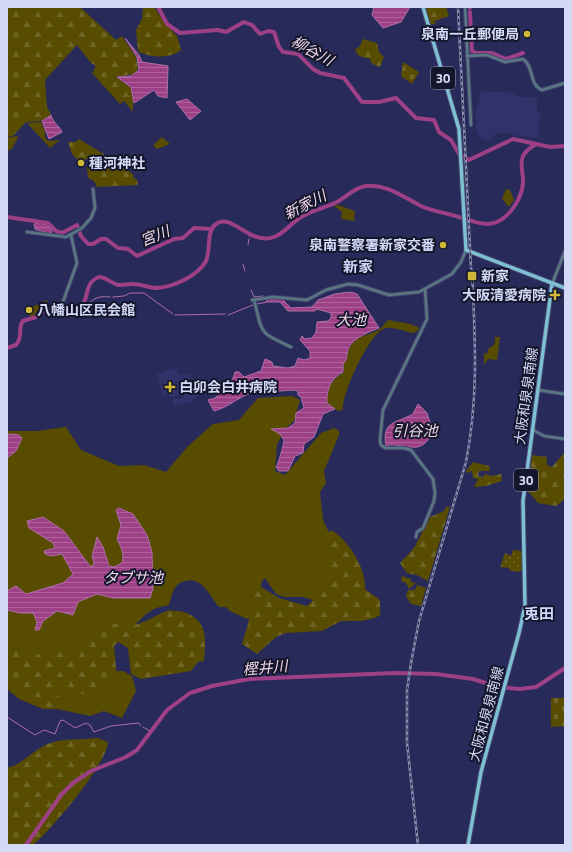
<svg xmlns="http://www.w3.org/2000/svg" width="572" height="852" font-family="'Titillium Web','Noto Sans JP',sans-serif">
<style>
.built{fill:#303269}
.green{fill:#584c01}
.forest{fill:url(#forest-firs)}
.cemetery{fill:url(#cemetery-stones)}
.garden{fill:url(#garden-dots)}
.water{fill:url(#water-rules);stroke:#ae6ea8}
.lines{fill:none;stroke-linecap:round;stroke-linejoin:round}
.stream{stroke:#ae6ea8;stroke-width:1}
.river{stroke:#9e4086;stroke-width:4}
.minor-casing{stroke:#444673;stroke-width:4.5}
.major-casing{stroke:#444673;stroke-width:5.5}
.minor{stroke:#597881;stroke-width:2.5}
.major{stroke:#7ebfd2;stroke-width:3.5}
.rail-casing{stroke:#898db3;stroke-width:2.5}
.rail{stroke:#14162b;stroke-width:1;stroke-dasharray:3;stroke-linecap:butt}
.poi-dot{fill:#cfb837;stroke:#14162b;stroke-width:1.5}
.labels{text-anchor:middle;stroke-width:4;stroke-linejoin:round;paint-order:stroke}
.shield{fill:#14162b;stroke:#9a9eba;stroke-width:1}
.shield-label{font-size:13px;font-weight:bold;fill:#d4d9f7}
.poi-label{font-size:14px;font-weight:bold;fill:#d4d9f7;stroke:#14162b;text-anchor:start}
.street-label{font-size:14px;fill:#d4d9f7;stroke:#14162b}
.water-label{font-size:15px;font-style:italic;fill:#f1d7e8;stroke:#14162b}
.neighbourhood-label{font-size:15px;font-weight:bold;fill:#d0d5fa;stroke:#14162b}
</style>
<defs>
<pattern id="forest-firs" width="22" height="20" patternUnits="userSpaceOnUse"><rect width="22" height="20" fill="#584c01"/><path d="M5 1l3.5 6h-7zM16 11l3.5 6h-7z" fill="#6f6527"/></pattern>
<pattern id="cemetery-stones" width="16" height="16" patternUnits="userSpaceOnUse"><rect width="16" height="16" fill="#584c01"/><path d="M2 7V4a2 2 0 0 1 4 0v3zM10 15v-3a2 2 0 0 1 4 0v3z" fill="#6f6527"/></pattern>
<pattern id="garden-dots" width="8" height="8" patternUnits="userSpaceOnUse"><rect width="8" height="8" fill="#584c01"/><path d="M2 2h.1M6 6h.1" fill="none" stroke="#6f6527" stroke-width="1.8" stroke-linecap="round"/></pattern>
<pattern id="water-rules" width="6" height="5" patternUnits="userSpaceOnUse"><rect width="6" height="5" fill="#9e4086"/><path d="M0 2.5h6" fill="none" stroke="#af649e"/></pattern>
</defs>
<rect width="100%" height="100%" fill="#282a5a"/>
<g class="built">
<path d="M481,91L515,93V96L537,98V110L540,114L538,138L512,135L511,133L495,134L491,140H483L477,133L476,129V110Z"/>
<path d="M173,368L177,369V374H191V379L176,382V383L183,382L184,387H181L180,395L174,397L175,399L183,398L184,394L196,391L198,394L197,397L191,402L173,406V396L170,397L166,385L168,395L162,396L157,374Z"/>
</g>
<g class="green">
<path d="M38,122H41L45,131V138L49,141L60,140L50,148L27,123Z"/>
<path d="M17,136L18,137L12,149L7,151V138Z"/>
<path d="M162,137L170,144L157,149L153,145Z"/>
<path d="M506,189L510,190L514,200L509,207L502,199Z"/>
<path d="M338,205L355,211L354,218L356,221L341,219L342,212L334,206Z"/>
<path d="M47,300L48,305L42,306L33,316H30L26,310Z"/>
<path d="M389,320C401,323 408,322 420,328L416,332L413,333C404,332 392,325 383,329C369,335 341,395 343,410L338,411L327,403C326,390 332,379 344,372L343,364C348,360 346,352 350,347C357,334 374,335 382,327C385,325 385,322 389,320Z"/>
<path d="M495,337H500L497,360L488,359L484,365V353L487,354L488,349L495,344Z"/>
<path d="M292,396L300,400L294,421L288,426L277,444L275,471L285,475L321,433L334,428L339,431V435L324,471L326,483L320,492L323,520L338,551L326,604L303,597H284L276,594L265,578L262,581L254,617L247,619L230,611L226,607H219C210,596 202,576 185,581C173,584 172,595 169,605L156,608L146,614L129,631L112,634L105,671H123L132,676L136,691L122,718L104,711L90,716L57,709H43L19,699L7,689V431H36L66,427L81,450L119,466L144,465L166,472L188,446L213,424L239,420L258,398Z"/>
<path d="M402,576L411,579V582L416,583L409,589L406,583L401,581Z"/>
</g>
<g class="forest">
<path d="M7,7H80L116,40L122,36L136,57L138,69L134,74L116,77L130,87L133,94V112L124,101L120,104L92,73L96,66L91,63L77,45L45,80L47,107L51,114L41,121L26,122L13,136L7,137Z"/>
<path d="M143,7H154L165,23L177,36L181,50C170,59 149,58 138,51L136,30L142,19Z"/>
<path d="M425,7H446L449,16L435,21V24L429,25Z"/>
<path d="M363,39L377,43L379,52L384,57L380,67L372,64L370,59L359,56L355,50L360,46Z"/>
<path d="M79,139L115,161L134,175L133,177L138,181L137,185L97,187L94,181L88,178L87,167H89V159L78,160L72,154L68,142H76Z"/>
<path d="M565,452V499L556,506L538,503L528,491L532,455L547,457V465L552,467Z"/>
<path d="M473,462L489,466L490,471H479L478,476L483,477L485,474L491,476L501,474L502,481L486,486L474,487L478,479L473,478L472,471L467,473L466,471Z"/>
<path d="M446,507H450L428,581L417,575L407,573L400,563L414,548L430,517L444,511Z"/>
<path d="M331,530C348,539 367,570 365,589L380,600V615L375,618L361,621H341L322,631L286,633L276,637L257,654L242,644C244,635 248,627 249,619C251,607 249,594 258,585L279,598L307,606C333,582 332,573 324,540Z"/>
<path d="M417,585L426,588L421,606L411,604L406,596L408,590H415Z"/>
<path d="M169,610C174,612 179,610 184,612C208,621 206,638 204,661L198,662L191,671L141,679L131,674L128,648L118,642L114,646L117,680L97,692L84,695L65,685L56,690L62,702L60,707H39L7,687V646C32,659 55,656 80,643C92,637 102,629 114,624C123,621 130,626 138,624C149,620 159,614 169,610Z"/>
<path d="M97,738L108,742C107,764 52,829 33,845H7V768C22,765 34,749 50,743C65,738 82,740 97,738Z"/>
</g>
<g class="cemetery">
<path d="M403,62L419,72L412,84L401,76Z"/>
<path d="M551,698H565V726L551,727Z"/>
</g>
<path class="garden" d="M513,550L523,551V569L518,572L509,570L510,568L500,567L505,553L511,556Z"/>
<g class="water">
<path d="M374,7H410L401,22L383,28L372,15Z"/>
<path d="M125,38L139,55L142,62L168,66L167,98L158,96L154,90L134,103L131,87L117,77L131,76L139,70L137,57Z"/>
<path d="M187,99L201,111L190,120L176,102Z"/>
<path d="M51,115C53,123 59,125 62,132L49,139L42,121Z"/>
<path d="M39,223L48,225L52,231L51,234L35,229L34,224Z"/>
<path d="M349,292L350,294L351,292L357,294L379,328C369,332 355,337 349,347C346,353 348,360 343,364V372C331,378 326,390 327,403L335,409L323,414L314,437L304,444L303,453L295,456L288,471H279L276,467C278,465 284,444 284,440L280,434L271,429L288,428L295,423L296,413L304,408L301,397L298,395V391C292,389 287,391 280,391C275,391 262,390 258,391C241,394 230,407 214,411L208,400L215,398L221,393L222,387C231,380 232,383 235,372H239L244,377L261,371L265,359L272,362L273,366L288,368L295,366L298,358L304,360L310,358V351L300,340L302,336L305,339L312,338L316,332L317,322L328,321L331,318V313L317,309L315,311H288L280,302H267L266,299H282L291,308L312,307L318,300L335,294Z"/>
<path d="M418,404L427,413L433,432C422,453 413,447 394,445C389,444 389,446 386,446C381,421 397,423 413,414Z"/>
<path d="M7,434L19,435L22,438L16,451L7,458Z"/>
<path d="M119,508L133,514L147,535L152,552L153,588L150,598H113L97,594L78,602L73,615L57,611L43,621L39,630H35L37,622L33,613H20L7,610V591L16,586L26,594L63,583L73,574L62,554L51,556L45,554L44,551L55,548L53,543L29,528L27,521L43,517L64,531L90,566H93L94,562L92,556L97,537L103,547L109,566L114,567L122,563C125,555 121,547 117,539L121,525L116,510Z"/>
</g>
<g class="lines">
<g class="stream">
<path d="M250,237V235"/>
<path d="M248,245L249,239"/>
<path d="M243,264L245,271"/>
<path d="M145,287L146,286"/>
<path d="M251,290L254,297L264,296L267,301"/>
<path d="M113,297L124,296L130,293H144L173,314"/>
<path d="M257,304L267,302"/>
<path d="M62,312V314"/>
<path d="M175,315L225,314"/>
<path d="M228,315L253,305"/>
<path d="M62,317C89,319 83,293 110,297"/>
<path d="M7,717L35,735L44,730L55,734L60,721L63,720L75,728L86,723L90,725L94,732L111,726L138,723L141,725"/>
<path d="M143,727L152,732"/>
</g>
<g class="river">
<path d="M158,7L167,24L180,33L218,30L226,32L244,22L252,25L260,34L268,31L274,32L279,47L283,52L298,54L313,69L320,73L344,78L362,102H379L396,98L416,118L434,120L439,132L451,140L459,154L469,160L513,139L550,147L565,146"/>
<path d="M470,7V8"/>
<path d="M470,12L472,51L476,53H492L506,59L523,53"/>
<path d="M7,217L48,223L56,231L62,233L77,225L81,236L88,244H93L101,239H106L118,248L128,249L137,256L174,239L183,238L194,228L212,229"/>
<path d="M7,348L16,345C24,336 17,328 23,321L36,317L45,310C103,320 75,286 99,277C106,277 111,283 118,285C123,285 128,284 133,284C141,284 149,288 157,288C173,287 198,276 206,261C211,250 206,231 216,224C231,212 250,246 274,237C285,233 291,223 301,217C312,210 325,208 337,202C345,198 355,187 366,186C388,184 403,197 421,206C434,212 449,213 462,218C473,221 486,227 497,222C511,216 522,197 523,183C524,174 519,165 523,156C526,150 531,147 536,144"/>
<path d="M26,845L61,795L73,783L91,771L126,757L137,750L167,710L190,693L212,686L249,679L395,673L436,674L473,679L498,687L520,689L536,687L565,668"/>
</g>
<defs>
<g id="minor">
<path d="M465,7L471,125"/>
<path d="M467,56L487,55L505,62L523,59C534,66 529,85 542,90L565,83"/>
<path d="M27,232L66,237L82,228L91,218L95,208L93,189"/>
<path d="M552,284L565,251"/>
<path d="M252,300L273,297L307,300L326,290L348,284L358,285L389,295L419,292L452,274L461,262L466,250"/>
<path d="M254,300C263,334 258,332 291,347"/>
<path d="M60,310L77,263L71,235"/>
<path d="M538,390L565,394"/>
<path d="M533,430L544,436L565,439"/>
<path d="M416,537L417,532L423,528L434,501L435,493L433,479L411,450L404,448H385L381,445L380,440L383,410L427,319L425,289"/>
</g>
<g id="major">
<path d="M423,7L459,129L466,250L565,288"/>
<path d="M468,845L481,772L519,633L525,606L523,501L552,284"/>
</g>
</defs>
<use href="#minor" class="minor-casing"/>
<use href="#major" class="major-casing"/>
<use href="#minor" class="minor"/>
<use href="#major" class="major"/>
<defs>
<g id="rail">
<path d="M458,7L471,268"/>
<path d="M418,845L407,743V690L411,663L419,621L466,462C479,396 475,336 472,270"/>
</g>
</defs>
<use href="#rail" class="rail-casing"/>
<use href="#rail" class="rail"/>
</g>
<g class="poi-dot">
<circle cx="527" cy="34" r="4"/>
<circle cx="81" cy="163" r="4"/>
<circle cx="443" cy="245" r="4"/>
<rect x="467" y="271" width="10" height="10" rx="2"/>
<path d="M553 289h4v4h4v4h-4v4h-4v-4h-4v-4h4z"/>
<circle cx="29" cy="310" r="4"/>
<path d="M168 381h4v4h4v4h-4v4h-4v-4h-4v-4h4z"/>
</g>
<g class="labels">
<g class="shield">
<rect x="431" y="67" width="24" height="22" rx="3"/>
<rect x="514" y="469" width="24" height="22" rx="3"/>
</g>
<g class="shield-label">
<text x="443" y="83">30</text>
<text x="526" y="485">30</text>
</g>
<g class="poi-label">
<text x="519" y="39" text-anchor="end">泉南一丘郵便局</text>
<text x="89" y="168">種河神社</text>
<text x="435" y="250" text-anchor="end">泉南警察署新家交番</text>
<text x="481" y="281">新家</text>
<text x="546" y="300" text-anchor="end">大阪清愛病院</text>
<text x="37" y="315">八幡山区民会館</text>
<text x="179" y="392">白卯会白井病院</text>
</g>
<g class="street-label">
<text transform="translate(526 396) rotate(-82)" y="5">大阪和泉泉南線</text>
<text transform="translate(486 714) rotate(-75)" y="5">大阪和泉泉南線</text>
</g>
<g class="water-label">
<text transform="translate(312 51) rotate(29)" y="5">柳谷川</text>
<text transform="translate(305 205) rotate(-27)" y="5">新家川</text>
<text transform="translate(155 236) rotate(-22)" y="5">宮川</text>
<text x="351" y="325">大池</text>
<text x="415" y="436">引谷池</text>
<text x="133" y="583">タブサ池</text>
<text transform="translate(265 668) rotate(-5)" y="5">樫井川</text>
</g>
<g class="neighbourhood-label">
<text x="358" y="272">新家</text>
<text x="539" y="619">兎田</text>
</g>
</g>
<rect width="572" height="852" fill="none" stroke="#d4d9f7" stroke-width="16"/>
</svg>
